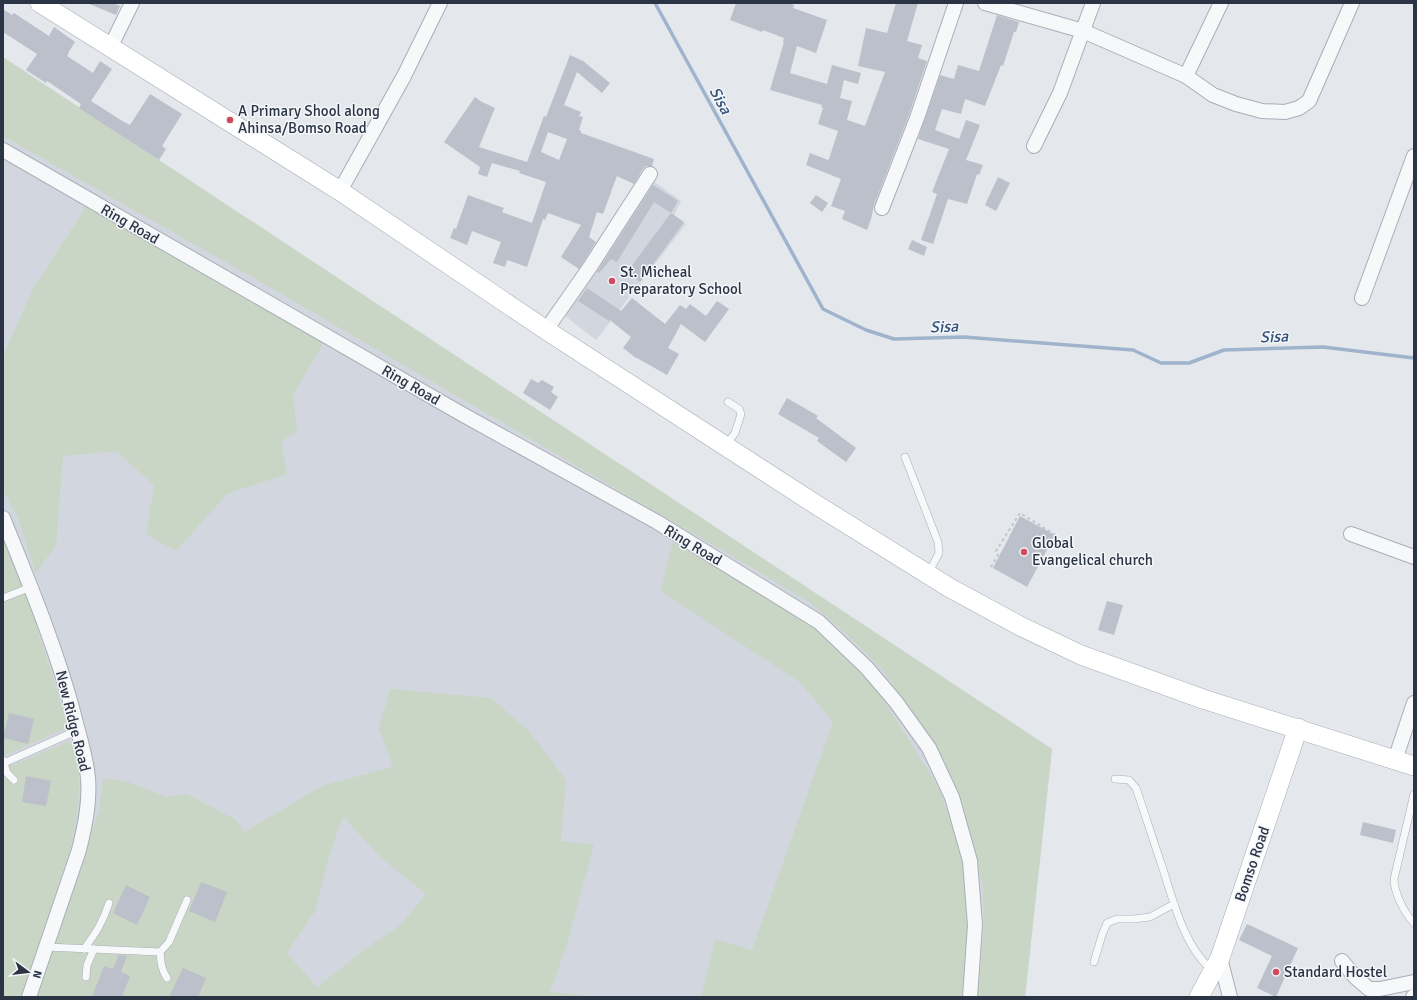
<svg xmlns="http://www.w3.org/2000/svg" width="1417" height="1000" font-family="Signika,sans-serif">
<style>
.built{fill:#d2d6de}
.green{fill:#c9d6c5;fill-rule:evenodd}
.lines{fill:none;stroke-linecap:round;stroke-linejoin:round}
.stream{stroke:#9fb4cc;stroke-width:3.5}
.building{fill:#bbc0ca;fill-rule:evenodd}
.lane-casing{stroke:#a9aeb7;stroke-width:8}
.street-casing{stroke:#a9aeb7;stroke-width:16}
.secondary-casing{stroke:#a9aeb7;stroke-width:20}
.path{stroke:#c2c5cb;stroke-width:2;stroke-dasharray:3 3;stroke-linecap:butt}
.lane{stroke:#f7f8fa;stroke-width:7}
.street{stroke:#f7f8fa;stroke-width:14}
.secondary{stroke:#fff;stroke-width:19}
.poi-dot{fill:#d1495b;stroke:#f4f6f9;stroke-width:1.5}
.labels{text-anchor:middle;stroke-width:3;stroke-linejoin:round;paint-order:stroke}
.poi-label{font-size:15px;fill:#2b3445;stroke:#f4f6f9;text-anchor:start}
.street-label{font-size:15px;fill:#2b3445;stroke:#f4f6f9}
.water-label{font-size:16px;font-style:italic;fill:#34527a;stroke:#f4f6f9}
</style>
<rect width="100%" height="100%" fill="#e4e7ec"/>
<g class="built">
<path d="M3,59L1052,749L1025,997H3Z"/>
<path d="M649,178L681,201L674,215L686,224L596,340L561,313Z"/>
</g>
<g class="green">
<path d="M3,57L1052,749L1025,997H977L984,931L983,887L972,842L961,806L940,757L901,697L881,668L838,626L810,603L778,583L266,285L3,136Z"/>
<path d="M87,205L324,342L293,395L297,432L281,441L287,474L227,494L176,551L146,534L154,486L117,451L63,456L56,545L36,573L18,518L3,490V357L32,291Z"/>
<path d="M3,532L15,561L69,727L3,756Z"/>
<path d="M672,542L803,617L872,681L938,787L958,840L967,887L968,946L963,997H701L715,939L752,950L833,722L801,683L661,591Z"/>
<path d="M390,689L491,698L529,731L566,780L561,841L594,845L567,944L550,992L598,997H34L100,808L103,778L128,782L167,797L187,794L236,820L244,832L324,785L393,767L379,728ZM343,816L380,857L426,894L402,924L372,944L317,987L287,953L315,911L330,853Z"/>
<path d="M67,742C87,752 77,818 73,838C69,856 61,875 56,893C44,928 33,962 22,997H3V763L13,765Z"/>
</g>
<g class="lines">
<path class="stream" d="M655,3L823,309L866,330L894,339L964,337L1133,350L1161,363H1189L1224,350L1323,347L1414,358"/>
</g>
<g class="building">
<path d="M87,3H113L120,6L116,15Z"/>
<path d="M736,3H788L794,5L793,8L827,20L816,53L797,46L790,73L827,84L832,65L861,73L858,84L844,80L840,98L852,101L847,120L865,126L885,72L858,66L866,28L887,33L896,3H918L907,41L922,45L918,58L927,61L909,115L874,205L871,219L867,230L842,219L845,211L831,206L841,179L806,165L810,153L828,160L829,159L838,131L818,124L823,108L821,107L822,105L770,90L784,42H783L784,38L763,30L762,32L730,20Z"/>
<path d="M3,9L12,15L14,13L49,36L54,27L75,42L68,53H69L67,56L93,73L100,61L112,69L91,101L124,122L130,125L150,94L182,114L162,146L166,149L159,160L79,108L81,104L47,81L46,83L26,70L37,54L3,32Z"/>
<path d="M997,15L1019,22L1016,32H1014L1003,66L1001,65L985,106L965,99L961,114L942,109L935,130L959,139L966,120L980,125L966,160L983,165L979,175L977,174L967,204L948,199L933,244L921,240L937,194L932,192L949,149L918,139L940,75L954,79L958,65L979,71Z"/>
<path d="M570,55L583,61L610,83L602,93L577,72L564,105L581,112L579,116L583,117L579,130L581,131V133L654,159L652,166H646L643,169L634,184L617,176L603,214L597,212L589,237L596,242L579,269L561,257L581,225L548,213L545,220L543,219L527,267L507,260L505,267L493,263L501,242L472,231L467,245L450,238L454,228L456,229L468,195L504,208L502,212L532,223L546,182L519,173L520,171L492,163L487,177L478,174L480,167L444,142L475,97L482,102L495,108L479,147L527,162L544,116L546,117ZM548,132L567,139L559,160L541,152Z"/>
<path d="M998,177L1010,183L996,211L985,205Z"/>
<path d="M653,185L678,201L671,213L654,202L617,262L611,259L599,273L597,272Z"/>
<path d="M816,195L828,203L822,212L810,203Z"/>
<path d="M671,213L684,222L640,282L627,272Z"/>
<path d="M912,240L927,247L924,256L908,249Z"/>
<path d="M587,288L621,311L632,298L665,324L680,305L686,309L690,304L706,316L717,301L729,309L705,342L681,324L668,348L679,354L667,375L637,358H636L623,348L631,337L610,320L609,321L578,301Z"/>
<path d="M531,379L538,383L542,380L554,387L551,392L558,397L550,410L523,393Z"/>
<path d="M787,398L818,416L816,418L856,448L846,462L817,441L819,438L778,414Z"/>
<path d="M1020,516L1055,535L1027,587L993,568Z"/>
<path d="M1107,601L1123,605L1114,635L1098,630Z"/>
<path d="M9,713L34,719L28,744L3,738Z"/>
<path d="M26,776L51,781L46,806L22,802Z"/>
<path d="M1363,822L1396,830L1393,843L1360,835Z"/>
<path d="M201,882L227,892L215,922L189,911Z"/>
<path d="M126,885L150,897L137,925L113,913Z"/>
<path d="M1247,924L1298,948L1276,997L1257,988L1272,956L1239,940Z"/>
<path d="M119,955L127,956L121,972L130,976L122,997H92L104,966L113,969Z"/>
<path d="M183,968L206,978L198,997H169Z"/>
</g>
<g class="lines">
<defs>
<g id="lane">
<path d="M726,445L735,433L741,414L739,409L728,402"/>
<path d="M905,457L938,542L939,553L928,574"/>
<path d="M3,598L31,587"/>
<path d="M3,760L7,773L14,780"/>
<path d="M4,763L78,730"/>
<path d="M1115,779L1129,780L1136,788C1145,814 1153,840 1162,866C1173,900 1184,947 1212,970"/>
<path d="M1414,794L1394,879C1394,892 1404,913 1414,923"/>
<path d="M46,947L160,952L169,942L187,900"/>
<path d="M84,949C96,933 103,922 109,903"/>
<path d="M160,952C161,962 161,969 167,978"/>
<path d="M1094,962L1102,935L1107,923L1117,919H1134L1150,917L1174,904"/>
<path d="M86,977L87,965L94,949"/>
</g>
<g id="street">
<path d="M985,3L1083,31L1186,76L1213,95L1236,104L1262,111L1285,112L1299,108L1309,101L1352,3"/>
<path d="M110,48L132,3"/>
<path d="M1186,76L1221,3"/>
<path d="M1034,146L1060,93L1093,3"/>
<path d="M3,150L460,413L657,522L819,622L867,668L896,702L929,748L952,797L970,861L975,925L970,997"/>
<path d="M340,191L404,76L440,3"/>
<path d="M882,208L917,118L956,3"/>
<path d="M1362,298L1414,156"/>
<path d="M546,330L590,267L650,174"/>
<path d="M3,518C29,583 56,647 74,715C79,736 86,756 88,778C90,802 85,826 79,850L29,997"/>
<path d="M1351,534L1414,557"/>
<path d="M1395,760L1414,703"/>
<path d="M1220,958L1230,997"/>
<path d="M1342,961L1355,977L1369,989H1380L1414,982"/>
<path d="M1413,997L1414,996"/>
</g>
<g id="secondary">
<path d="M40,3L340,191L546,330L815,504L950,588L1020,626L1081,655L1203,699L1414,766"/>
<path d="M1199,997L1220,958L1298,728"/>
</g>
</defs>
<use href="#lane" class="lane-casing"/>
<use href="#street" class="street-casing"/>
<use href="#secondary" class="secondary-casing"/>
<path class="path" d="M991,567L998,555L996,551L1020,513L1057,536"/>
<use href="#lane" class="lane"/>
<use href="#street" class="street"/>
<use href="#secondary" class="secondary"/>
</g>
<g class="poi-dot">
<circle cx="230" cy="120" r="4"/>
<circle cx="612" cy="281" r="4"/>
<circle cx="1024" cy="552" r="4"/>
<circle cx="1276" cy="972" r="4"/>
</g>
<g class="labels">
<g class="poi-label">
<text x="238" y="116">A Primary Shool along<tspan x="238" dy="17">Ahinsa/Bomso Road</tspan></text>
<text x="620" y="277">St. Micheal<tspan x="620" dy="17">Preparatory School</tspan></text>
<text x="1032" y="548">Global<tspan x="1032" dy="17">Evangelical church</tspan></text>
<text x="1284" y="977">Standard Hostel</text>
</g>
<g class="street-label">
<text transform="translate(130 224) rotate(30)" y="5">Ring Road</text>
<text transform="translate(411 385) rotate(30)" y="5">Ring Road</text>
<text transform="translate(693 545) rotate(31)" y="5">Ring Road</text>
<text transform="translate(73 721) rotate(76)" y="5">New Ridge Road</text>
<text transform="translate(1252 864) rotate(-71)" y="5">Bomso Road</text>
</g>
<g class="water-label">
<text transform="translate(721 100) rotate(61)" y="6">Sisa</text>
<text transform="translate(944 326) rotate(-2)" y="6">Sisa</text>
<text transform="translate(1274 336) rotate(-2)" y="6">Sisa</text>
</g>
</g>
<rect width="1417" height="1000" fill="none" stroke="#2b3445" stroke-width="8"/>
<g transform="translate(28 972) rotate(105)" stroke="#f4f6f9" stroke-width="3" paint-order="stroke">
<path d="M0-3L7 15L0 10L-7 15Z" fill="#2b3445"/>
<text y="-6" font-size="11" font-weight="bold" text-anchor="middle" fill="#2b3445">N</text>
</g>
</svg>
